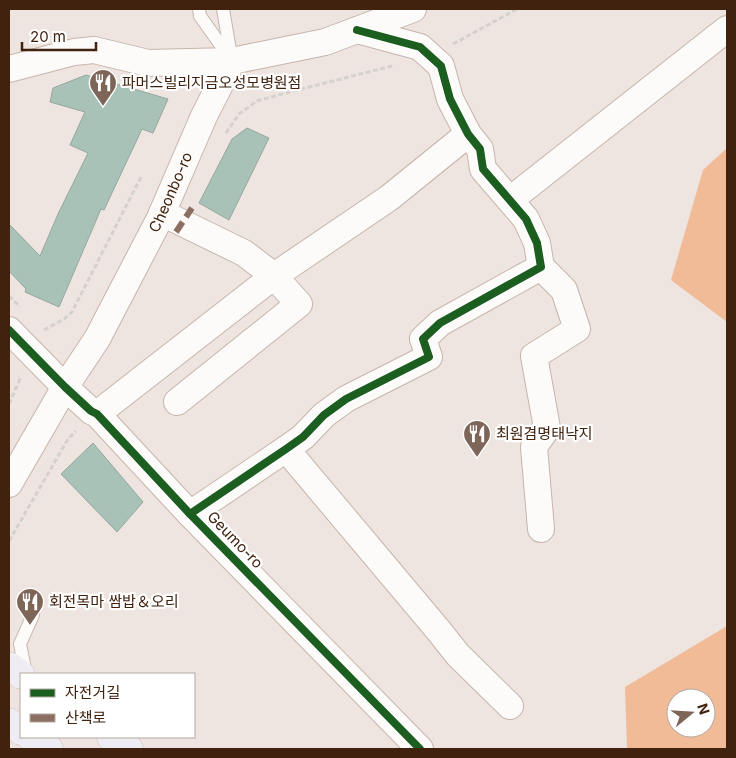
<svg xmlns="http://www.w3.org/2000/svg" width="736" height="758" font-family="Inter,'Noto Sans KR',sans-serif">
<style>
.forest{fill:#f2bb97;fill-rule:evenodd}
.building{fill:#a9c2b8;stroke:#95a7a0}
.lines{fill:none;stroke-linecap:round;stroke-linejoin:round}
.lane-casing{stroke:#c7b5aa;stroke-width:14}
.street-casing{stroke:#c7b5aa;stroke-width:28}
.primary-casing{stroke:#cbc1bb;stroke-width:29}
.path{stroke:#d4d1ce;stroke-width:3;stroke-dasharray:5 2.5;stroke-linecap:butt}
.lane{stroke:#fcfbfa;stroke-width:12}
.street{stroke:#fcfbfa;stroke-width:26}
.primary{stroke:#efecf3;stroke-width:28}
.quiet{stroke:#8d6e63;stroke-width:6;stroke-dasharray:12 6;stroke-linecap:butt}
.cycleway-casing{stroke:#fff;stroke-width:11}
.cycleway{stroke:#1b5e20;stroke-width:8}
.labels{text-anchor:middle;stroke-width:4.5;stroke-linejoin:round;paint-order:stroke}
.poi-label{font-size:15px;fill:#40220f;stroke:#fff;text-anchor:start}
.street-label{font-size:15px;fill:#40220f;stroke:#fff}
</style>
<rect width="100%" height="100%" fill="#eee5e0"/>
<g class="forest">
<path d="M727,148V322L671,280L703,170Z"/>
<path d="M727,626V749H627L625,687ZM676,698H706V728H676Z"/>
</g>
<g class="building">
<path d="M86,75L168,99L153,133L142,129L104,210L101,209L59,307L25,292L26,289L9,271V224L40,256L58,214L88,153L70,145L85,112L50,102L53,88Z"/>
<path d="M247,128L269,138L229,220L199,203L232,139Z"/>
<path d="M93,443L143,502L117,532L61,474Z"/>
</g>
<g class="lines">
<defs>
<g id="lane">
<path d="M199,9L200,16L232,61"/>
<path d="M223,9L231,56"/>
<path d="M26,674L20,644L33,615"/>
</g>
<g id="street">
<path d="M9,69L74,52L94,50L148,63L232,61L325,42L413,9"/>
<path d="M510,200L727,29"/>
<path d="M162,213L244,253L274,276L299,304L177,402"/>
<path d="M541,267L564,290L577,329L534,356L547,428L534,447L541,529"/>
<path d="M9,330L65,387L91,411L97,414L190,514L420,749"/>
<path d="M97,414L274,276L389,198L468,134"/>
<path d="M286,449L439,631L458,655L510,706"/>
<path id="s1" d="M9,484L65,387L97,339L160,218L204,116L232,61"/>
<path d="M190,514L286,449L303,437L324,415L346,399L429,357L423,339L440,323L541,267L537,243L526,219L483,169L480,149L468,134L450,99L441,66L420,47L357,30"/>
</g>
<g id="primary">
<path d="M9,666L21,675"/>
<path d="M9,722L21,731"/>
<path d="M31,737L49,749"/>
<path d="M111,737L129,749"/>
</g>
</defs>
<use href="#lane" class="lane-casing"/>
<use href="#street" class="street-casing"/>
<use href="#primary" class="primary-casing"/>
<g class="path">
<path d="M453,44L517,9"/>
<path d="M226,133L239,114L257,101L278,95L392,66"/>
<path d="M9,296L20,307"/>
<path d="M44,330L64,319L72,312L142,175"/>
<path d="M9,404L20,379L19,376"/>
<path d="M9,541L68,439L76,431"/>
</g>
<use href="#lane" class="lane"/>
<use href="#street" class="street"/>
<use href="#primary" class="primary"/>
<path class="quiet" d="M176,232L192,208"/>
<defs>
<g id="cycleway">
<path d="M9,330L65,387L91,411L97,414L190,514L420,749"/>
<path d="M190,514L286,449L303,437L324,415L346,399L429,357L423,339L440,323L541,267L537,243L526,219L483,169L480,149L468,134L450,99L441,66L420,47L357,30"/>
</g>
</defs>
<use href="#cycleway" class="cycleway-casing"/>
<use href="#cycleway" class="cycleway"/>
</g>
<defs>
<symbol id="restaurant-pin" viewBox="-11 -11 22 30"><path d="M0 17L-7.5 6A9.5 9.5 0 1 1 7.5 6Z" fill="#7d6658" stroke="#fff"/><path d="M-5-6h1v4h1v-4h1v4h1v-4h1v5L-1.5 .5V6h-2V.5L-5-1ZM5-6V6H3V1.5H1.5Q1.5-4 5-6Z" fill="#fff"/></symbol>
</defs>
<g fill-rule="evenodd">
<use href="#restaurant-pin" x="87" y="67" width="32" height="43"/>
<use href="#restaurant-pin" x="461" y="418" width="32" height="43"/>
<use href="#restaurant-pin" x="14" y="586" width="32" height="43"/>
</g>
<g class="labels">
<g class="poi-label">
<text x="122" y="88">파머스빌리지금오성모병원점</text>
<text x="496" y="439">최원겸명태낙지</text>
<text x="49" y="607">회전목마 쌈밥＆오리</text>
</g>
<g class="street-label">
<text dy="5" stroke="none"><textPath href="#s1" startOffset="334">Cheonbo-ro</textPath></text>
<text transform="translate(235 540) rotate(46)" y="5">Geumo-ro</text>
</g>
</g>
<rect width="736" height="758" fill="none" stroke="#40220f" stroke-width="20"/>
<rect x="20" y="673" width="175" height="65" fill="#ffffff" stroke="#b3a79f"/>
<rect x="30" y="689" width="25" height="8" fill="#1b5e20" stroke="#b3a79f"/>
<text x="65" y="698" font-size="15" fill="#40220f">자전거길</text>
<rect x="30" y="714" width="25" height="8" fill="#8d6e63" stroke="#b3a79f"/>
<text x="65" y="723" font-size="15" fill="#40220f">산책로</text>
<g transform="translate(691 713) rotate(72)"><circle r="24" fill="#ffffff" stroke="#b3a79f"/>
<path d="M0-4L9 19L0 12L-9 19Z" fill="#7d6658"/>
<text y="-8" font-size="14" font-weight="bold" text-anchor="middle" fill="#40220f">N</text>
</g>
<path d="M22 42v8h74v-8" fill="none" stroke="#40220f" stroke-width="2.5"/>
<text x="30" y="42" font-size="15" fill="#40220f" stroke="#ffffff" stroke-width="4" paint-order="stroke">20 m</text>
</svg>
